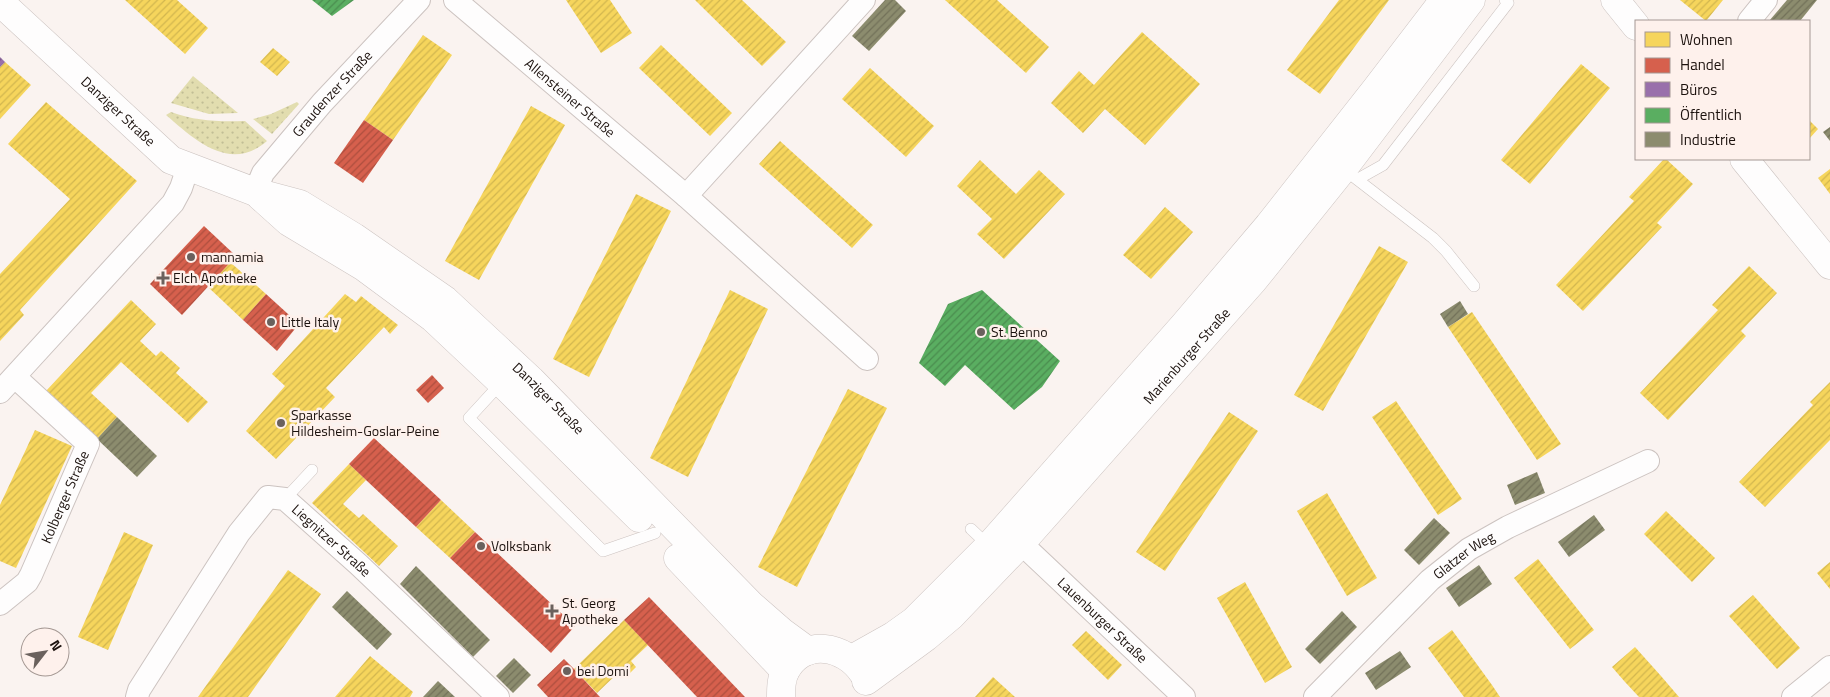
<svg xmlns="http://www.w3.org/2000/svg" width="1830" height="697" font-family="'Titillium Web',sans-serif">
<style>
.grass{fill:url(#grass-dots)}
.homes{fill:url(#homes-hatch)}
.shops{fill:url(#shops-hatch)}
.offices{fill:url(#offices-hatch)}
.public{fill:url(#public-hatch)}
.industry{fill:url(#industry-hatch)}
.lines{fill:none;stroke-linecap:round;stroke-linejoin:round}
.lane-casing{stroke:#ccc3c0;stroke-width:12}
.street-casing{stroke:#ccc3c0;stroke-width:24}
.secondary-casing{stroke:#ccc3c0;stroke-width:29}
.lane{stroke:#fefdfd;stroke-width:11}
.street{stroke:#fefdfd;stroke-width:22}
.secondary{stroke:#fefdfd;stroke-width:28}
.poi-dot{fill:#6a615d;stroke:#fef1ec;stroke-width:2}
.labels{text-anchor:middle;stroke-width:5;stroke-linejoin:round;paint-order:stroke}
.street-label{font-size:14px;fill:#1c120e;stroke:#fef1ec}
.poi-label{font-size:14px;fill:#1c120e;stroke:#fef1ec;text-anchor:start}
</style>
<defs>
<pattern id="grass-dots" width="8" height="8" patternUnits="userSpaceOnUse" patternTransform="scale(1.25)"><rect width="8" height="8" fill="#e2ddaf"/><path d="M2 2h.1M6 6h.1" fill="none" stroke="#c1bd95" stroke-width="1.8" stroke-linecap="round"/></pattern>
<pattern id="homes-hatch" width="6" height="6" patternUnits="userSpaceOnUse" patternTransform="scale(1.25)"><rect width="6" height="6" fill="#f6d55c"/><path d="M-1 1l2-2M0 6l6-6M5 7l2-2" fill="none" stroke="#d2b64f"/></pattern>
<pattern id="shops-hatch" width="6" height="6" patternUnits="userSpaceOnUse" patternTransform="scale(1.25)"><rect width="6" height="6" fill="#d6604d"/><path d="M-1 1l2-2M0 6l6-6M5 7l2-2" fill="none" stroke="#ad4e3e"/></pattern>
<pattern id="offices-hatch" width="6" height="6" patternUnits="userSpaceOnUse" patternTransform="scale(1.25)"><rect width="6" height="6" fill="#9970ab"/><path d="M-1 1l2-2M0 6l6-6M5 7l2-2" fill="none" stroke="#7c5b8a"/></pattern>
<pattern id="public-hatch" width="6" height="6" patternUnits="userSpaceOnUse" patternTransform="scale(1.25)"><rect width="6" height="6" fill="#5aae61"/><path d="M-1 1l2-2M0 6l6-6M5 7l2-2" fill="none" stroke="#4a8c4e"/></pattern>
<pattern id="industry-hatch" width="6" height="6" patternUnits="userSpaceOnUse" patternTransform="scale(1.25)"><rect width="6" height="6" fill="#8c8c6e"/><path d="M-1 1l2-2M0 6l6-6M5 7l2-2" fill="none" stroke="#727159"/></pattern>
</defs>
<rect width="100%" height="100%" fill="#faf3f0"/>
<g class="grass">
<path d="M193,76L238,113L209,114L171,103Z"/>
<path d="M297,102L299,104L272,134L253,119L271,114Z"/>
<path d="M171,112C196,121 218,122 245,121L267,141C230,173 195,140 166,115Z"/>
</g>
<g class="homes">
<path d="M125,0H177L208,28L185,54Z"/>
<path d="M566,0H610L632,33L601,53Z"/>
<path d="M695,0H742L786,42L762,66Z"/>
<path d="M945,0H997L1049,47L1026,73Z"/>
<path d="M1339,0H1389L1320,94L1287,70Z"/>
<path d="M1680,0H1723L1706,21Z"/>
<path d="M1142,32L1200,84L1145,145L1105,109L1083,133L1051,103L1079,71L1094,85Z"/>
<path d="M423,35L452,55L393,140L364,120Z"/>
<path d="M661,45L732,113L710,136L639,68Z"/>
<path d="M273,48L290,62L277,76L260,62Z"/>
<path d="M5,62L31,85L0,119V67Z"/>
<path d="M1581,64L1610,88L1530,184L1501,160Z"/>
<path d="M870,68L934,126L906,157L842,99Z"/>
<path d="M46,102L137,181L20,310L24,315L0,341V274L70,199L8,144Z"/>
<path d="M531,106L565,125L479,280L445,261Z"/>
<path d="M1809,120L1818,129L1809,139Z"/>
<path d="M780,141L873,225L852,248L759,164Z"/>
<path d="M1664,159H1666L1693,184L1657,223L1662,227L1583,311L1556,285L1634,201L1629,197Z"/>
<path d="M980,160L1016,194L1039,170L1065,194L1004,259L977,234L992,219L957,186Z"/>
<path d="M1830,169V194L1818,178Z"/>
<path d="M636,194L671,211L589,377L553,359Z"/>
<path d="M1165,207L1193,232L1151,279L1123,255Z"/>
<path d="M1379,246L1408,262L1323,411L1294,395Z"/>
<path d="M230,262L266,294L243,320L208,287Z"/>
<path d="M1749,266L1777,293L1741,331L1746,336L1668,420L1640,393L1718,310L1712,305Z"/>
<path d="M730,290L768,309L688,477L650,458Z"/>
<path d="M345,294L356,302L361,296L398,325L390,334L384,327L326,388L335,397L276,459L246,431L285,386L272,374Z"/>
<path d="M131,300L156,324L140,341L156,356L161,351L180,368L176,373L208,402L188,423L121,362L91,393L117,417L97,439L46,391Z"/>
<path d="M1472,312L1561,444L1537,460L1448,327Z"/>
<path d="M1830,382V440L1765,507L1739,482L1813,405L1810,402Z"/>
<path d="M848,389L887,408L797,587L758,567Z"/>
<path d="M1396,401L1462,499L1438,515L1372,417Z"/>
<path d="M1229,412L1258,431L1165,571L1136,552Z"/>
<path d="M35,430L72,446L16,568L0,561V505Z"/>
<path d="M349,464L366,480L343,504L359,518L363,514L398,546L379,566L312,503Z"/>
<path d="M1327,493L1377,578L1347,596L1297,511Z"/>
<path d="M441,500L475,532L450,558L416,527Z"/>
<path d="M1666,511L1715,558L1692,582L1644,534Z"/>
<path d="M124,532L153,545L108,650L78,637Z"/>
<path d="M1538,559L1594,630L1570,649L1514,578Z"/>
<path d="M1830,562V589L1817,573Z"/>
<path d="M288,570L321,594L248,697H198Z"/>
<path d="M1245,582L1292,667L1265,683L1217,598Z"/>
<path d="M1753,595L1800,648L1777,669L1729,616Z"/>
<path d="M624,620L648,645L631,661L636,667L626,677L620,671L597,693L574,669Z"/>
<path d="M1452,630L1492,685L1500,697H1464L1428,648Z"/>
<path d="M1086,631L1122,665L1108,680L1072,645Z"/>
<path d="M1635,647L1661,676L1679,697H1639L1625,682L1612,667Z"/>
<path d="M370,656L413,692L410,697H335Z"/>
<path d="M993,677L1015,697H975Z"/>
</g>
<g class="shops">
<path d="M364,120L393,140L363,183L334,163Z"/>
<path d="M204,226L236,256L182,315L150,284Z"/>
<path d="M266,294L299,324L277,351L243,320Z"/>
<path d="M432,375L444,388L428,403L416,390Z"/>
<path d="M374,438L441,500L416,527L349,464Z"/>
<path d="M475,532L575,626L551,653L450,558Z"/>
<path d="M649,597L703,653L745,697H697L624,620Z"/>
<path d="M564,659L574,669L600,697H548L537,685Z"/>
</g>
<path class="offices" d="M0,57L5,62L0,67Z"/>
<g class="public">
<path d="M312,0H354L332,16Z"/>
<path d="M982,290L1060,361L1042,387L1014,410L965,365L945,386L919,363L948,304Z"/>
</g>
<g class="industry">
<path d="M885,0H895L906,11L869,51L852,36Z"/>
<path d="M1787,0H1817L1800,21H1769Z"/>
<path d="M1830,127V141L1823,132Z"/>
<path d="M1460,301L1468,314L1448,327L1440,314Z"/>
<path d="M117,417L157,456L137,477L97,439Z"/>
<path d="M1537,472L1545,493L1515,505L1507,485Z"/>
<path d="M1594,515L1605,530L1569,557L1558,542Z"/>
<path d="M1434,518L1450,533L1419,565L1404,550Z"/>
<path d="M1479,565L1492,584L1459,607L1446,588Z"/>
<path d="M416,566L490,640L473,657L400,584Z"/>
<path d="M347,591L392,634L377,650L332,607Z"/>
<path d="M1342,611L1357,627L1320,664L1305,649Z"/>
<path d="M1400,651L1411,667L1376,690L1365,673Z"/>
<path d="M514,658L531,675L513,693L496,676Z"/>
<path d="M438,681L455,697H423Z"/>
</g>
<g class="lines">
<defs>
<g id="lane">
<path d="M1354,177L1433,238L1446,251L1474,286"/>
<path d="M1358,179L1383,165L1508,3L1505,0"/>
<path d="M502,382L469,418L603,551L655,533"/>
<path d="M285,499L312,470"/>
<path d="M971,529L990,547"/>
</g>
<g id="street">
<path id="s1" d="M455,0L686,196L864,0"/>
<path d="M1749,21L1766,0"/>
<path id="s2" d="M255,192L263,173L322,103L419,0"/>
<path d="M686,196L867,359"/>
<path d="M0,392L173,203L181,188L188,167"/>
<path id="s3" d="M1008,531L1184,697"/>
<path id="s4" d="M0,604L27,582L31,575L88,444L15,377"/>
<path id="s5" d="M137,697L139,690L239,533L268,497L285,499L358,564L498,697"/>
<path id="s6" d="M1315,697L1430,580L1469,549L1508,527L1648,461"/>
<path d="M1793,697L1830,667"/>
</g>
<g id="secondary">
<path d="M1615,0L1636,26"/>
<path id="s7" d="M0,2L171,160L255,192L300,204L354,237L445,300L531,380L751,605L782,632L808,651"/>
<path d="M1744,159L1830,265"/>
<path d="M260,196L289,222L364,267L433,318L501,382L639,518"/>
<path d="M678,558L785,671"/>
<path d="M852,659L893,636L914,621L989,546L1184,325L1269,225L1376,89L1444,0"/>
<path id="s8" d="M866,681L926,637L951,616L1021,543L1253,281L1343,169L1471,0"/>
<path d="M781,697C781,688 781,678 786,670C804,638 845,645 863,673"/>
</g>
</defs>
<use href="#lane" class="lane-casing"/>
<use href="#street" class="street-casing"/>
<use href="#secondary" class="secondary-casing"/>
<use href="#lane" class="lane"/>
<use href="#street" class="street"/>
<use href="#secondary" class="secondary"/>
</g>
<g class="poi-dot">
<circle cx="191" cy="257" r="5"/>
<path d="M160.5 270.5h5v5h5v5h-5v5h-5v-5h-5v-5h5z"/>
<circle cx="271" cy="322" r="5"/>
<circle cx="981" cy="332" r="5"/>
<circle cx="281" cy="423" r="5"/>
<circle cx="481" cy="546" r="5"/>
<path d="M549.5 603.5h5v5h5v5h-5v5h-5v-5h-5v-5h5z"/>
<circle cx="567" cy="671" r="5"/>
</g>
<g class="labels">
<g class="street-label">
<text dy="5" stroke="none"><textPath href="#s2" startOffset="126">Graudenzer Straße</textPath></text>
<text dy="5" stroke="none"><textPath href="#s1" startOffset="151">Allensteiner Straße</textPath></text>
<text dy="5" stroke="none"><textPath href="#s7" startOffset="161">Danziger Straße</textPath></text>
<text dy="5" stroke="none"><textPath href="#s8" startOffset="458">Marienburger Straße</textPath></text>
<text dy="5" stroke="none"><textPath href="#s7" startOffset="686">Danziger Straße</textPath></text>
<text dy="5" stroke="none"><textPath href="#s4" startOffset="128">Kolberger Straße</textPath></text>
<text dy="5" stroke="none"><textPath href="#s5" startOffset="319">Liegnitzer Straße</textPath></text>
<text dy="5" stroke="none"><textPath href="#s6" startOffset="206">Glatzer Weg</textPath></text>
<text dy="5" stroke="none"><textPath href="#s3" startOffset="130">Lauenburger Straße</textPath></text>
</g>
<g class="poi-label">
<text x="201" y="262">mannamia</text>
<text x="173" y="283">Elch Apotheke</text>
<text x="281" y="327">Little Italy</text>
<text x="991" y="337">St. Benno</text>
<text x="291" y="420">Sparkasse<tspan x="291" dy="16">Hildesheim-Goslar-Peine</tspan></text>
<text x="491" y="551">Volksbank</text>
<text x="562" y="608">St. Georg<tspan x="562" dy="16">Apotheke</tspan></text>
<text x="577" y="676">bei Domi</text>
</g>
</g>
<rect x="1635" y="20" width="175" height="140" fill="#fef1ec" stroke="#a49893"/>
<rect x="1645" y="32" width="25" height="15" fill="#f6d55c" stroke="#a49893"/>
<text x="1680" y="45" font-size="15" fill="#1c120e">Wohnen</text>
<rect x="1645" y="58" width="25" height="15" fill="#d6604d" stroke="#a49893"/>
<text x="1680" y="70" font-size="15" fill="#1c120e">Handel</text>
<rect x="1645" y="82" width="25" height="15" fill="#9970ab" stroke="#a49893"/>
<text x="1680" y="95" font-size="15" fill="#1c120e">Büros</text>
<rect x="1645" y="108" width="25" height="15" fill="#5aae61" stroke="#a49893"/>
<text x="1680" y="120" font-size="15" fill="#1c120e">Öffentlich</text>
<rect x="1645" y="132" width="25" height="15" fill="#8c8c6e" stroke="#a49893"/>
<text x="1680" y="145" font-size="15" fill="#1c120e">Industrie</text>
<g transform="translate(45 652) rotate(59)"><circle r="24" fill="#fef1ec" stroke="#a49893"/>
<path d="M0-4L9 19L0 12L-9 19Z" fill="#6a615d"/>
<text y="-8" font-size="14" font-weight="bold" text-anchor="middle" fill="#1c120e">N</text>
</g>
</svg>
